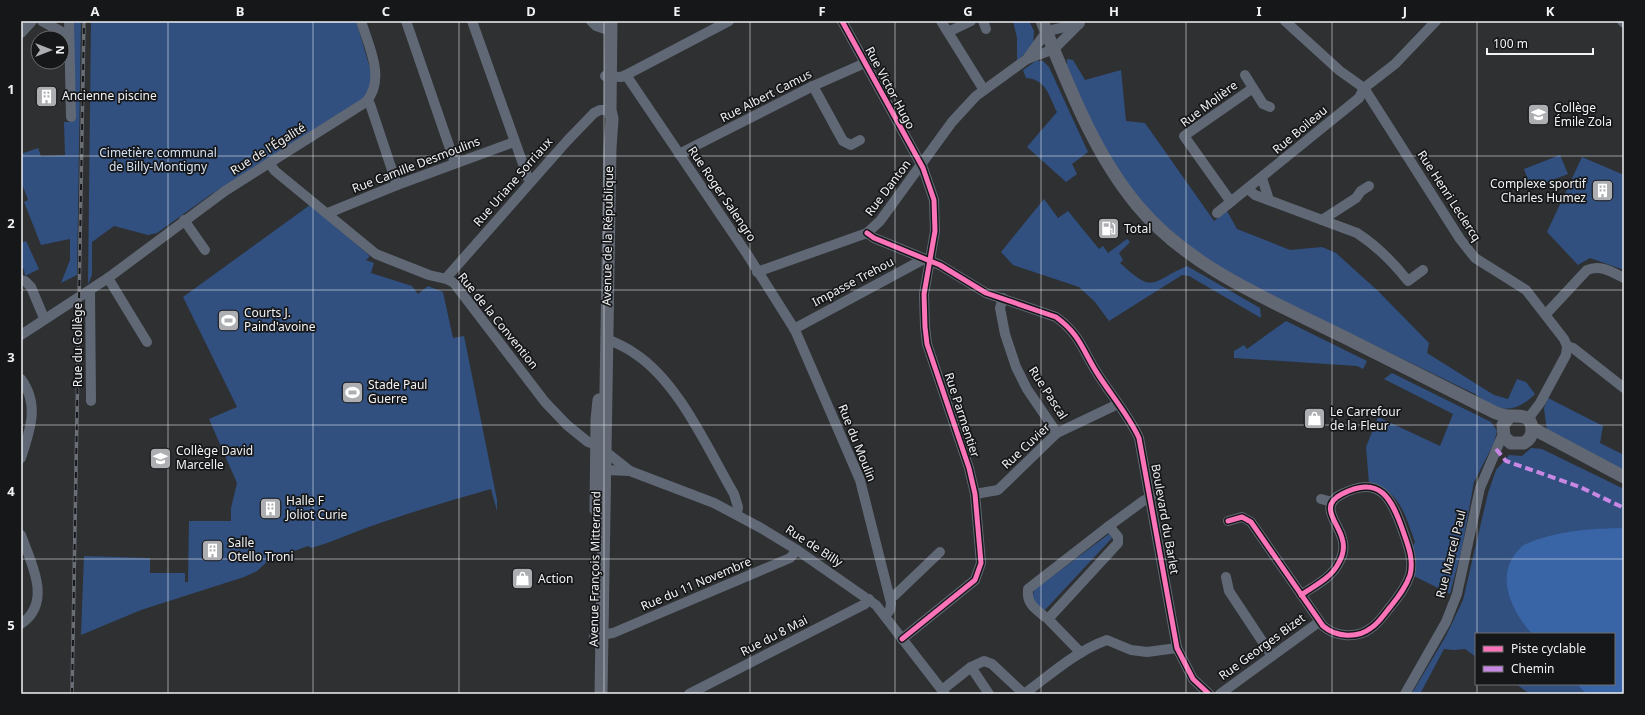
<svg xmlns="http://www.w3.org/2000/svg" width="1645" height="715" font-family="'Noto Sans',sans-serif">
<style>
.green{fill:#315080}
.water{fill:#3964a6}
.lines{fill:none;stroke-linecap:round;stroke-linejoin:round}
.minor{stroke:#606875;stroke-width:10}
.major{stroke:#616873;stroke-width:13}
.rail-casing{stroke:#6a6e76;stroke-width:3.5}
.rail{stroke:#161719;stroke-width:2;stroke-dasharray:6;stroke-linecap:butt}
.quiet{stroke:#c787e3;stroke-width:4;stroke-dasharray:8 4;stroke-linecap:butt}
.cycleway-casing{stroke:#161719;stroke-width:8}
.cycleway{stroke:#fb73b8;stroke-width:5}
.grid{fill:none;stroke:#f1f2f5;stroke-width:1;stroke-opacity:0.55}
.labels{text-anchor:middle;stroke-width:3.5;stroke-linejoin:round;paint-order:stroke}
.street-label{font-size:12px;fill:#f1f2f5;stroke:#161719}
.poi-label{font-size:12px;fill:#f1f2f5;stroke:#161719;text-anchor:start}
.park-label{font-size:12px;fill:#d3e1f5;stroke:#161719}
.neatline{fill:none;stroke:#f1f2f5;stroke-width:1.5}
.grid-label{font-size:13px;text-anchor:middle;font-weight:bold;fill:#f1f2f5}
</style>
<rect width="100%" height="100%" fill="#2e3032"/>
<g class="green">
<path d="M71,21H81L77,275L61,283L70,260V239L41,245L24,202L28,200L21,181V154L38,148L41,156L65,155L64,122H73Z"/>
<path d="M91,21H356L372,75L371,85L364,98L210,195L157,233L148,235L114,226L92,242V275L88,284Z"/>
<path d="M1013,21H1029L1034,31L1033,46L1017,61V38Z"/>
<path d="M1067,59L1073,60L1085,80L1121,70L1126,121L1145,123L1214,221L1227,211L1237,229L1290,250L1322,247L1336,253L1378,291L1429,343L1427,353L1494,395L1508,399L1517,379L1526,382L1535,394C1514,415 1497,412 1475,394L1213,267L1137,201L1089,123L1067,65Z"/>
<path d="M1036,61H1043L1049,67L1088,152L1072,164L1077,174L1066,182L1027,147L1057,112C1049,96 1046,79 1026,78L1023,70Z"/>
<path d="M1560,155L1568,174L1531,188L1524,169Z"/>
<path d="M1582,157L1624,175V270L1590,258L1578,265L1547,232Z"/>
<path d="M1044,199L1058,218L1068,211L1099,249L1103,246L1108,253L1127,239L1130,242L1119,253L1123,260L1120,263C1155,295 1150,282 1187,266L1260,308L1261,318L1189,276L1182,275L1109,321L1095,302L1079,287L1013,265L1001,252Z"/>
<path d="M310,205L370,256L366,260L374,263L371,273L412,286L418,294L428,286L443,292L453,338L464,336L497,500V511L491,489C448,501 405,514 363,529C345,536 329,543 311,548L308,546L269,560L257,571L244,577L141,610L81,635L84,556L150,558V573H185V582H188L189,521H231V508L237,483L209,419L237,407L183,297Z"/>
<path d="M26,241L39,269L25,276L24,269L21,268V243Z"/>
<path d="M1286,321L1367,361L1363,369L1357,366L1234,358V351L1244,345L1247,349Z"/>
<path d="M1392,373L1491,422L1497,431L1494,443L1474,482L1462,548L1450,594L1414,576L1413,546L1415,542C1405,515 1400,490 1369,483L1366,447L1378,417L1440,446L1453,414L1384,379Z"/>
<path d="M1548,398L1603,426L1600,443L1624,455V470L1547,432L1544,408Z"/>
<path d="M1531,448L1542,449L1624,489V694H1530L1516,684H1614V634H1476V657L1465,649L1454,650L1444,649L1420,694L1412,693L1446,636L1463,600L1488,493L1496,470L1509,455L1522,456Z"/>
<path d="M1109,534L1112,538L1044,611L1032,600L1034,590Z"/>
</g>
<path class="water" d="M1619,528L1624,529V694H1586L1577,684H1614V634H1532C1513,613 1496,580 1515,554C1518,551 1522,545 1526,544C1555,531 1588,529 1619,528Z"/>
<g class="lines">
<g class="minor">
<path d="M42,21L62,32L69,34"/>
<path d="M69,21L71,117"/>
<path d="M406,21L455,163"/>
<path d="M472,21L528,178L531,181"/>
<path d="M591,21L596,26L611,31"/>
<path d="M842,21L923,168L934,200L935,231L924,294L925,327L927,344L969,468L975,494L981,563L975,580L902,639"/>
<path d="M941,21L984,90"/>
<path d="M983,21L986,29"/>
<path d="M1285,21L1340,71L1364,88L1460,239L1475,258L1526,290L1564,339L1567,346L1566,355L1540,403L1528,419"/>
<path d="M1622,21L1624,23"/>
<path d="M948,32L971,21"/>
<path d="M21,33L32,21"/>
<path d="M1027,59L1054,49L1080,23"/>
<path d="M626,75L747,254L795,330L860,480L891,603L890,610L885,616"/>
<path d="M1245,75L1253,88"/>
<path d="M605,76L621,77L626,75L729,21"/>
<path d="M813,86L843,141L851,145L860,140"/>
<path d="M1364,88L1395,64L1436,21"/>
<path d="M366,102L370,104L397,185"/>
<path d="M679,154L813,86L865,63"/>
<path d="M269,163L275,171L376,254L429,275C439,278 446,277 454,283L545,402L567,425L588,442L597,445L630,471"/>
<path d="M1262,178L1269,200"/>
<path d="M1248,189L1255,195L1357,233C1377,246 1393,262 1408,281L1423,270"/>
<path d="M1231,202L1184,136L1253,88L1263,104L1270,107"/>
<path d="M328,213L397,185L514,142"/>
<path d="M1217,213L1359,98L1364,88"/>
<path d="M184,220L205,250"/>
<path d="M1322,220L1356,198L1361,191L1369,186"/>
<path d="M867,233L874,238L940,265L986,293L1056,317C1081,335 1083,352 1099,376C1112,396 1129,416 1139,438L1177,648L1193,679L1209,694"/>
<path d="M757,272L867,233L880,221L952,122L976,96L1027,59L1047,31L1079,24"/>
<path d="M447,277L567,141L594,113L600,110H610"/>
<path d="M108,278L147,342"/>
<path d="M21,280L25,281L31,287L44,318"/>
<path d="M90,290L91,401"/>
<path d="M1003,298L1000,308L1005,334L1016,367L1027,389L1057,433"/>
<path d="M1546,314L1587,270C1600,264 1612,272 1624,278"/>
<path d="M794,329L924,259"/>
<path d="M21,335L108,278L225,191L366,102C386,79 369,47 361,21"/>
<path d="M607,339C616,343 626,347 634,353C679,382 707,448 734,494L738,507L737,514"/>
<path d="M1567,346L1573,348L1624,388"/>
<path d="M21,379C40,405 30,430 21,458"/>
<path d="M600,466L606,470L630,471L714,503L761,528L797,550L876,605L945,694"/>
<path d="M975,494L998,490L1057,433L1118,404"/>
<path d="M1321,499L1332,502"/>
<path d="M1228,521L1242,517L1251,522L1323,626C1336,637 1357,639 1371,628C1379,623 1385,613 1391,606C1399,596 1406,587 1410,575C1414,560 1408,545 1403,531C1392,499 1380,474 1342,494C1318,506 1338,522 1342,538C1345,547 1343,556 1338,564C1331,578 1314,586 1301,595"/>
<path d="M1109,526L1143,501L1151,497"/>
<path d="M21,535C31,563 53,602 21,624"/>
<path d="M1226,577L1229,591L1272,656"/>
<path d="M890,597L894,596L940,552"/>
<path d="M1048,619C1037,610 1026,605 1028,589L1109,526L1118,537V543L1048,619L1081,653"/>
<path d="M594,636L613,633L790,558L797,550"/>
<path d="M971,667L989,694"/>
<path d="M942,690L971,667L984,661L992,664L1024,694"/>
<path d="M689,694L865,604L869,599"/>
<path d="M1024,694C1050,675 1076,651 1107,640L1131,650L1147,652L1177,648"/>
<path d="M1220,694L1319,622"/>
<path d="M1405,694L1446,622L1457,594L1480,488L1503,434"/>
</g>
<g class="major">
<path d="M1042,21C1068,84 1093,152 1137,205C1190,269 1272,301 1344,337C1395,362 1445,388 1496,413C1500,414 1504,416 1509,416C1519,416 1532,414 1532,430C1532,436 1529,440 1524,443H1511L1504,437L1503,425L1510,416"/>
<path d="M1532,428L1624,477"/>
<path d="M596,510L597,420L599,400"/>
<path d="M601,694L610,148L612,119L610,110L611,21"/>
</g>
<defs>
<path id="rail" d="M72,694L84,21"/>
</defs>
<use href="#rail" class="rail-casing"/>
<use href="#rail" class="rail"/>
<path class="quiet" d="M1496,449L1506,461L1580,487L1624,508"/>
<defs>
<g id="cycleway">
<path d="M842,21L923,168L934,200L935,231L924,294L925,327L927,344L969,468L975,494L981,563L975,580L902,639"/>
<path d="M867,233L874,238L940,265L986,293L1056,317C1081,335 1083,352 1099,376C1112,396 1129,416 1139,438L1177,648L1193,679L1209,694"/>
<path d="M1228,521L1242,517L1251,522L1323,626C1336,637 1357,639 1371,628C1379,623 1385,613 1391,606C1399,596 1406,587 1410,575C1414,560 1408,545 1403,531C1392,499 1380,474 1342,494C1318,506 1338,522 1342,538C1345,547 1343,556 1338,564C1331,578 1314,586 1301,595"/>
</g>
</defs>
<use href="#cycleway" class="cycleway-casing"/>
<use href="#cycleway" class="cycleway"/>
</g>
<path class="grid" d="M168,21V694M313,21V694M459,21V694M604,21V694M750,21V694M895,21V694M1041,21V694M1186,21V694M1332,21V694M1477,21V634M21,156H1624M21,290H1624M21,425H1624M21,559H1624M1477,684V694"/>
<defs>
<symbol id="building-square" viewBox="-11 -11 22 22"><rect x="-9" y="-9" width="18" height="18" rx="4" fill="#adaeb1" stroke="#161719"/><path d="M-4-6H4V6H1V3H-1V6H-4ZM-2.5-4.3h1.7v1.8h-1.7ZM.8-4.3h1.7v1.8H.8ZM-2.5-1h1.7V.8h-1.7ZM.8-1h1.7V.8H.8Z" fill="#fff"/></symbol>
<symbol id="school-square" viewBox="-11 -11 22 22"><rect x="-9" y="-9" width="18" height="18" rx="4" fill="#adaeb1" stroke="#161719"/><path d="M0-5L7-2L0 1L-7-2ZM-4 1L0 2.5L4 1V4Q0 6-4 4Z" fill="#fff"/></symbol>
<symbol id="fuel-square" viewBox="-11 -11 22 22"><rect x="-9" y="-9" width="18" height="18" rx="4" fill="#adaeb1" stroke="#161719"/><path d="M-5.5-6h7V0h2V4h1.3V-2.5L3-4.5l.8-.8L6-3V5H2.5V1h-1V6h-7ZM-4.2-4.7v3.2H.2V-4.7Z" fill="#fff"/></symbol>
<symbol id="stadium-square" viewBox="-11 -11 22 22"><rect x="-9" y="-9" width="18" height="18" rx="4" fill="#adaeb1" stroke="#161719"/><path d="M0-5a6.5 5 0 1 0 0 10a6.5 5 0 1 0 0-10ZM-3.5-1.8h7v3.6h-7Z" fill="#fff"/></symbol>
<symbol id="shop-square" viewBox="-11 -11 22 22"><rect x="-9" y="-9" width="18" height="18" rx="4" fill="#adaeb1" stroke="#161719"/><path d="M-5-2.5h2.3a2.7 3.5 0 0 1 5.4 0H5L5.5 6h-11ZM-1.5-2.5h3a1.5 2.3 0 0 0-3 0Z" fill="#fff"/></symbol>
</defs>
<g fill-rule="evenodd">
<use href="#building-square" x="34" y="84" width="25" height="25"/>
<use href="#school-square" x="1526" y="102" width="25" height="25"/>
<use href="#building-square" x="1590" y="178" width="25" height="25"/>
<use href="#fuel-square" x="1096" y="216" width="25" height="25"/>
<use href="#stadium-square" x="216" y="308" width="25" height="25"/>
<use href="#stadium-square" x="340" y="380" width="25" height="25"/>
<use href="#shop-square" x="1302" y="406" width="25" height="25"/>
<use href="#school-square" x="148" y="446" width="25" height="25"/>
<use href="#building-square" x="258" y="496" width="25" height="25"/>
<use href="#building-square" x="200" y="538" width="25" height="25"/>
<use href="#shop-square" x="510" y="566" width="25" height="25"/>
</g>
<g class="labels">
<g class="street-label">
<text transform="translate(890 88) rotate(62)" y="4">Rue Victor Hugo</text>
<text transform="translate(766 96) rotate(-27)" y="4">Rue Albert Camus</text>
<text transform="translate(1209 104) rotate(-37)" y="4">Rue Molière</text>
<text transform="translate(1300 130) rotate(-40)" y="4">Rue Boileau</text>
<text transform="translate(268 149) rotate(-32)" y="4">Rue de l'Égalité</text>
<text transform="translate(416 165) rotate(-21)" y="4">Rue Camille Desmoulins</text>
<text transform="translate(513 182) rotate(-49)" y="4">Rue Uriane Sorriaux</text>
<text transform="translate(888 188) rotate(-53)" y="4">Rue Danton</text>
<text transform="translate(722 194) rotate(56)" y="4">Rue Roger Salengro</text>
<text transform="translate(1449 196) rotate(57)" y="4">Rue Henri Leclercq</text>
<text transform="translate(608 236) rotate(-89)" y="4">Avenue de la République</text>
<text transform="translate(853 282) rotate(-28)" y="4">Impasse Trehou</text>
<text transform="translate(498 321) rotate(51)" y="4">Rue de la Convention</text>
<text transform="translate(78 345) rotate(-90)" y="4">Rue du Collège</text>
<text transform="translate(1048 393) rotate(57)" y="4">Rue Pascal</text>
<text transform="translate(962 415) rotate(72)" y="4">Rue Parmentier</text>
<text transform="translate(857 443) rotate(68)" y="4">Rue du Moulin</text>
<text transform="translate(1026 446) rotate(-43)" y="4">Rue Cuvier</text>
<text transform="translate(1165 519) rotate(80)" y="4">Boulevard du Barlet</text>
<text transform="translate(814 546) rotate(33)" y="4">Rue de Billy</text>
<text transform="translate(1451 554) rotate(-76)" y="4">Rue Marcel Paul</text>
<text transform="translate(595 569) rotate(-89)" y="4">Avenue François Mitterrand</text>
<text transform="translate(696 584) rotate(-23)" y="4">Rue du 11 Novembre</text>
<text transform="translate(774 636) rotate(-27)" y="4">Rue du 8 Mai</text>
<text transform="translate(1262 647) rotate(-36)" y="4">Rue Georges Bizet</text>
</g>
<g class="poi-label">
<text x="62" y="100">Ancienne piscine</text>
<text x="1554" y="112">Collège<tspan x="1554" dy="14">Émile Zola</tspan></text>
<text x="1586" y="188" text-anchor="end">Complexe sportif<tspan x="1586" dy="14">Charles Humez</tspan></text>
<text x="1124" y="233">Total</text>
<text x="244" y="317">Courts J.<tspan x="244" dy="14">Paind'avoine</tspan></text>
<text x="368" y="389">Stade Paul<tspan x="368" dy="14">Guerre</tspan></text>
<text x="1330" y="416">Le Carrefour<tspan x="1330" dy="14">de la Fleur</tspan></text>
<text x="176" y="455">Collège David<tspan x="176" dy="14">Marcelle</tspan></text>
<text x="286" y="505">Halle F<tspan x="286" dy="14">Joliot Curie</tspan></text>
<text x="228" y="547">Salle<tspan x="228" dy="14">Otello Troni</tspan></text>
<text x="538" y="583">Action</text>
</g>
<g class="park-label">
<text x="158" y="157">Cimetière communal<tspan x="158" dy="14">de Billy-Montigny</tspan></text>
</g>
</g>
<rect width="1645" height="715" fill="none" stroke="#161719" stroke-width="44"/>
<rect x="1475" y="633" width="140" height="52" fill="#161719" stroke="#6e6f71"/>
<rect x="1483" y="646" width="20" height="6" fill="#fb73b8" stroke="#6e6f71"/>
<text x="1511" y="653" font-size="12" fill="#f1f2f5">Piste cyclable</text>
<rect x="1483" y="666" width="20" height="6" fill="#c787e3" stroke="#6e6f71"/>
<text x="1511" y="673" font-size="12" fill="#f1f2f5">Chemin</text>
<g transform="translate(50 50) rotate(90)"><circle r="19" fill="#161719" stroke="#6e6f71"/>
<path d="M0-3L7 15L0 10L-7 15Z" fill="#adaeb1"/>
<text y="-6" font-size="11" font-weight="bold" text-anchor="middle" fill="#f1f2f5">N</text>
</g>
<path d="M1487 48v6h106v-6" fill="none" stroke="#f1f2f5" stroke-width="2"/>
<text x="1493" y="48" font-size="12" fill="#f1f2f5" stroke="#161719" stroke-width="3" paint-order="stroke">100 m</text>
<rect x="22" y="22" width="1601" height="671" class="neatline"/>
<g class="grid-label">
<text x="95" y="16">A</text>
<text x="240" y="16">B</text>
<text x="386" y="16">C</text>
<text x="531" y="16">D</text>
<text x="677" y="16">E</text>
<text x="822" y="16">F</text>
<text x="968" y="16">G</text>
<text x="1114" y="16">H</text>
<text x="1259" y="16">I</text>
<text x="1405" y="16">J</text>
<text x="1550" y="16">K</text>
<text x="11" y="94">1</text>
<text x="11" y="228">2</text>
<text x="11" y="362">3</text>
<text x="11" y="496">4</text>
<text x="11" y="630">5</text>
</g>
</svg>
